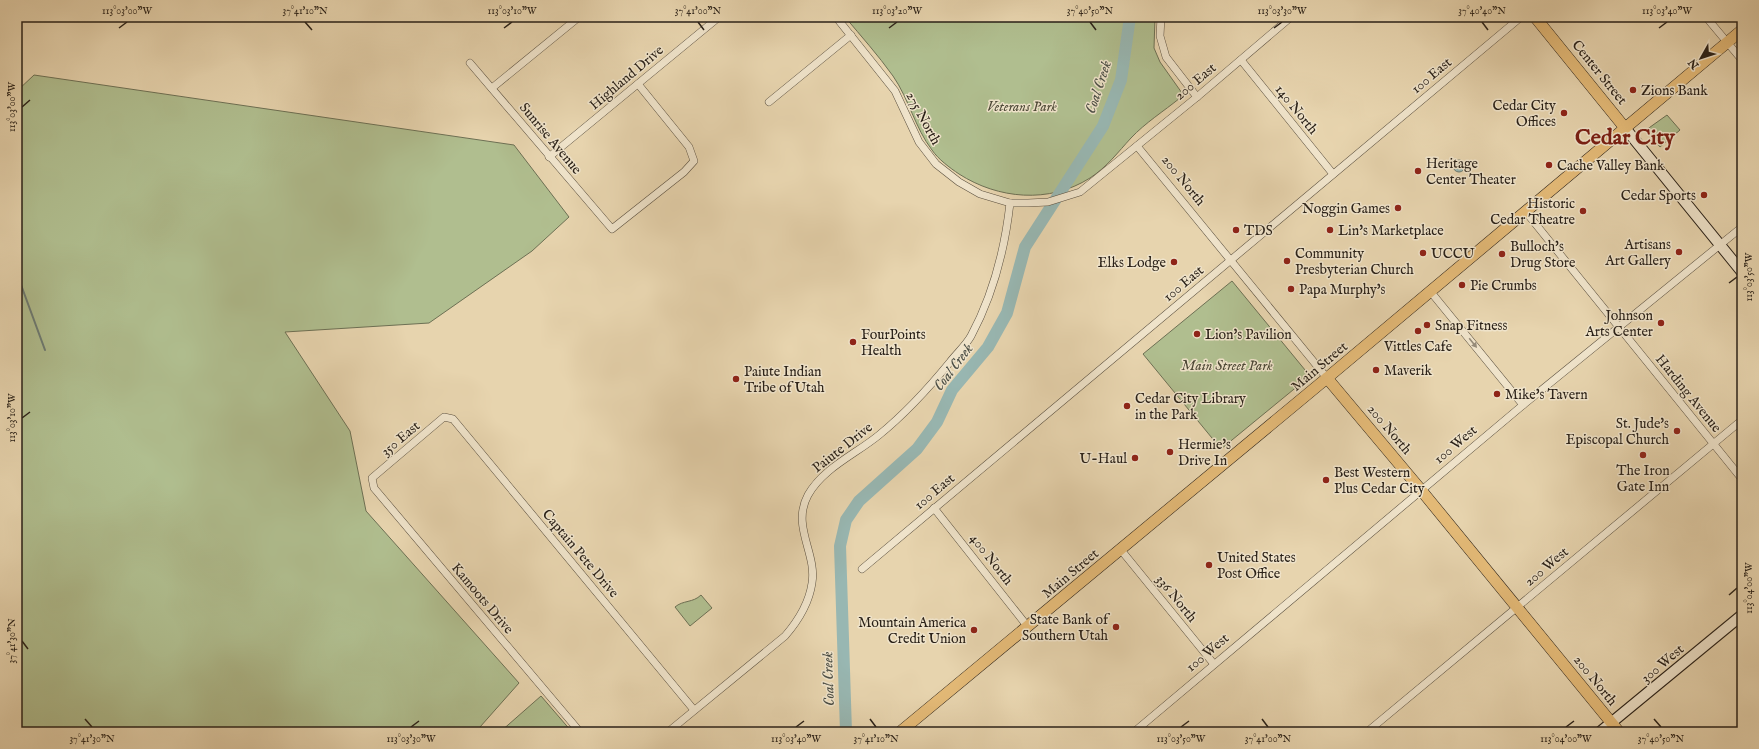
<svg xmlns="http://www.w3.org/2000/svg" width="1759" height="749" font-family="'IM FELL English',serif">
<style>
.green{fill:#b0be8f;stroke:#6d7054}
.water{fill:#98b7b2;stroke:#6c7b74}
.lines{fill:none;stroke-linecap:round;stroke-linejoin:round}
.stream{stroke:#6c7b74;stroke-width:2}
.river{stroke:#98b7b2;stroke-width:12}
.street-casing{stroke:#594e3e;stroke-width:8}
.secondary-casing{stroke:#2a2118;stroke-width:12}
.primary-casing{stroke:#2a2118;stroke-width:12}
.street{stroke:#efe3ca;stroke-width:7}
.secondary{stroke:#efe3ca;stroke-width:10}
.primary{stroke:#e4ba77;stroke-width:11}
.oneway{fill:#968c7a}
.ticks{fill:none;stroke:#2a2118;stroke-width:1.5}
.poi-dot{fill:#8f2418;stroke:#efe3ca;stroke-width:1.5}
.labels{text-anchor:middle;stroke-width:3;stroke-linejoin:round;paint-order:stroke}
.street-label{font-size:14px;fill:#2a2118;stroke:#efe3ca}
.poi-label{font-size:14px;fill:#2a2118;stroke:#efe3ca;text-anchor:start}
.park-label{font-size:14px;font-style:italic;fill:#4c4836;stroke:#efe3ca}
.water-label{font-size:15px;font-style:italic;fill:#4b4e46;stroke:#efe3ca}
.town-label{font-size:22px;font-weight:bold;fill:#7a1f14;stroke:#efe3ca}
.neatline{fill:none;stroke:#2a2118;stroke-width:1.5}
.ticks-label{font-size:10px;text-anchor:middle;fill:#2a2118}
</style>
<rect width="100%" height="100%" fill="#e7d4ae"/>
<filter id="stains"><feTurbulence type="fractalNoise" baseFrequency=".005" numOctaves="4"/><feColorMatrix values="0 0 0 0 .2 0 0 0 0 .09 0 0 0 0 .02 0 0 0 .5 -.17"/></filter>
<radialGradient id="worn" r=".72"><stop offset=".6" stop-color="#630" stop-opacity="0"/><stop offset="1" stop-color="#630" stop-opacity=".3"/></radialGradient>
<g class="green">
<path d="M845,17H1155L1154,48L1160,62L1182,93L1180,98C1164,111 1145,123 1131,138C1118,152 1107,167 1090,178C1049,204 998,199 959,174C950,168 938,159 932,150C915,128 909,99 893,76C878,55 861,36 845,17Z"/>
<path d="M34,75L514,145L569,217L532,251L429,323L285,332L350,431L366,511L519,683L480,727L483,732H17V91Z"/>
<path d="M1667,115L1680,130L1660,147L1646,130Z"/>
<path d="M1232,281L1310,376L1221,449L1143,354Z"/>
<path d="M701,595L712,608L690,626L675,607C683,600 693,603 701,595Z"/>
<path d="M541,696L572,732H500Z"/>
</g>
<circle class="water" cx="1459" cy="166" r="6"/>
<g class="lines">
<path class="stream" d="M17,274L45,350"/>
<path class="river" d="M846,732L840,546L846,520L859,501L917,449L937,422L952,390L988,347L1007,313L1025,247L1103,126L1121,80L1130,17"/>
<defs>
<g id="street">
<path d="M836,17L895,91L919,142L936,164L959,182L980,194L1010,203H1028L1048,202L1080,192L1197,97L1291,17"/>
<path d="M1161,17L1160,36L1166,57L1197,97"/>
<path d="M1706,17L1742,60"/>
<path d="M1241,60L1333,174"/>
<path d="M470,63L612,229L684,172L694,161L689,147L638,84"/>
<path d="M492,88L579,17"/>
<path d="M769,102L851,35"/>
<path d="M1137,146L1327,378"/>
<path d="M549,157L719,17"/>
<path d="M1525,211L1742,479"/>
<path d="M1430,291L1523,405"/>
<path d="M934,508L1028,627"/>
<path d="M1121,550L1213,663"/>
<path d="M862,569L1521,17"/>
<path d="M580,732L374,488L372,478L444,417L453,419L694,710"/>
<path d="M668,732L785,636C798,621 809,604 812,583C817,553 791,526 808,495C823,468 856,454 879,435C906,413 928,389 950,362C957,353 966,345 971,336C993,295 1005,248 1010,203"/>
<path d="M1134,732L1523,405L1742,227"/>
<path d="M1367,732L1742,420"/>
</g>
<g id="secondary">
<path d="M1625,128L1742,272"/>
<path d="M1600,732L1742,615"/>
</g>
<g id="primary">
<path d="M1535,17L1625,128"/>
<path d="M1327,378L1421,490L1619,732"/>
<path d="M900,732L1327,378L1742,30"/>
</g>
</defs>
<use href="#street" class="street-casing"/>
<use href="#secondary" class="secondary-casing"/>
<use href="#primary" class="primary-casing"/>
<use href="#street" class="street"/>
<use href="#secondary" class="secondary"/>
<use href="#primary" class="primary"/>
</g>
<defs><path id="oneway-solid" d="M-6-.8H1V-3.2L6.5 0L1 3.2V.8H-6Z"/></defs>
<use class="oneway" href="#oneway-solid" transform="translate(1473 343) rotate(51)"/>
<path class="ticks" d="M305,22L312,30M698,22L704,30M1090,22L1096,30M1482,22L1488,30M119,28L127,22M504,28L512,22M889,28L897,22M1274,28L1282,22M1659,28L1667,22M22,107L30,100M1729,283L1737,277M22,418L30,412M1729,595L1737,588M22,641L28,649M85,719L92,727M870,719L876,727M1262,719L1268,727M1654,719L1661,727M411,727L419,721M796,727L804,721M1181,727L1189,721M1566,727L1574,721"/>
<g class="poi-dot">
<circle cx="1633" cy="90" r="4"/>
<circle cx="1564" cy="113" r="4"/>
<circle cx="1549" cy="165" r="4"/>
<circle cx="1418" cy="171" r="4"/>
<circle cx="1704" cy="195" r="4"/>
<circle cx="1398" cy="208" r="4"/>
<circle cx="1583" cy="211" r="4"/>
<circle cx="1236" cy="230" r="4"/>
<circle cx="1330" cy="230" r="4"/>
<circle cx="1679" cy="252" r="4"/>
<circle cx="1423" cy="253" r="4"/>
<circle cx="1502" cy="254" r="4"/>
<circle cx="1287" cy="261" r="4"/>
<circle cx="1174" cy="262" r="4"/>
<circle cx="1462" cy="285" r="4"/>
<circle cx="1291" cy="289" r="4"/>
<circle cx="1661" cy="323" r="4"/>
<circle cx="1427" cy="325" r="4"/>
<circle cx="1418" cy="331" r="4"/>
<circle cx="1197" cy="334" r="4"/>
<circle cx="853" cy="342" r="4"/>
<circle cx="1376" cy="370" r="4"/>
<circle cx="736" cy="379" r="4"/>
<circle cx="1497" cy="394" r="4"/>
<circle cx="1127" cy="406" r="4"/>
<circle cx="1677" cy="431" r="4"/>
<circle cx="1170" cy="452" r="4"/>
<circle cx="1643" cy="455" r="4"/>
<circle cx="1135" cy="458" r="4"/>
<circle cx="1326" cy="480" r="4"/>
<circle cx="1209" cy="565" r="4"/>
<circle cx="1116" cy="627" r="4"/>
<circle cx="974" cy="630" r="4"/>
</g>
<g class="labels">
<g class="street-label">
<text transform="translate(1600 72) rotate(51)" y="5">Center Street</text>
<text transform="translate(1431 75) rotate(-40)" y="5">100 East</text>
<text transform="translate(626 77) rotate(-40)" y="5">Highland Drive</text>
<text transform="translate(1195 81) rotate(-40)" y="5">200 East</text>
<text transform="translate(1297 109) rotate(51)" y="5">140 North</text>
<text transform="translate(924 118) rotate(62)" y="5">275 North</text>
<text transform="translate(551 138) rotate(50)" y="5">Sunrise Avenue</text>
<text transform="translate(1184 180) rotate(51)" y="5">200 North</text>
<text transform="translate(1183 283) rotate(-40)" y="5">100 East</text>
<text transform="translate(1319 366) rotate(-40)" y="5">Main Street</text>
<text transform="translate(1689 393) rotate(51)" y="5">Harding Avenue</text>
<text transform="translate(1390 429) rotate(50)" y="5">200 North</text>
<text transform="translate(400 438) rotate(-40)" y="5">350 East</text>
<text transform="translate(1455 444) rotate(-40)" y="5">100 West</text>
<text transform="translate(842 447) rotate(-38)" y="5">Paiute Drive</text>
<text transform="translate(934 491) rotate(-40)" y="5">100 East</text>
<text transform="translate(581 553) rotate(50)" y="5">Captain Pete Drive</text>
<text transform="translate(992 559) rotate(52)" y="5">400 North</text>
<text transform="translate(1546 566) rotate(-40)" y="5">200 West</text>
<text transform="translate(1070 573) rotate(-40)" y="5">Main Street</text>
<text transform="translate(483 598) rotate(50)" y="5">Kamoots Drive</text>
<text transform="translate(1177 598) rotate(51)" y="5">336 North</text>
<text transform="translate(1207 652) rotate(-40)" y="5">100 West</text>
<text transform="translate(1662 663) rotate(-40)" y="5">300 West</text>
<text transform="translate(1596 680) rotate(51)" y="5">200 North</text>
</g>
<g class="poi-label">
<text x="1641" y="95">Zions Bank</text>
<text x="1556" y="110" text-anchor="end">Cedar City<tspan x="1556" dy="16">Offices</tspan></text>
<text x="1426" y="168">Heritage<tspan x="1426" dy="16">Center Theater</tspan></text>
<text x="1557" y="170">Cache Valley Bank</text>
<text x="1696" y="200" text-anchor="end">Cedar Sports</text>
<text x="1575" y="208" text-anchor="end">Historic<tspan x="1575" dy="16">Cedar Theatre</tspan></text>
<text x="1390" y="213" text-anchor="end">Noggin Games</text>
<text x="1244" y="235">TDS</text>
<text x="1338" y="235">Lin's Marketplace</text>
<text x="1671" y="249" text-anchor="end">Artisans<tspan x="1671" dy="16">Art Gallery</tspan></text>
<text x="1510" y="251">Bulloch's<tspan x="1510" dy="16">Drug Store</tspan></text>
<text x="1295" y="258">Community<tspan x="1295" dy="16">Presbyterian Church</tspan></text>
<text x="1431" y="258">UCCU</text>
<text x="1166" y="267" text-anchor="end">Elks Lodge</text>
<text x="1470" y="290">Pie Crumbs</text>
<text x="1299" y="294">Papa Murphy's</text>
<text x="1653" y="320" text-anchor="end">Johnson<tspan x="1653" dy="16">Arts Center</tspan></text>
<text x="1435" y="330">Snap Fitness</text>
<text x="861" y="339">FourPoints<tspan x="861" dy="16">Health</tspan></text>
<text x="1205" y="339">Lion's Pavilion</text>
<text x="1418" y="351" text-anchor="middle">Vittles Cafe</text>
<text x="1384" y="375">Maverik</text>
<text x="744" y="376">Paiute Indian<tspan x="744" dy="16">Tribe of Utah</tspan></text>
<text x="1505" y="399">Mike's Tavern</text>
<text x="1135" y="403">Cedar City Library<tspan x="1135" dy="16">in the Park</tspan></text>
<text x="1669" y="428" text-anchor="end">St. Jude's<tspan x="1669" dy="16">Episcopal Church</tspan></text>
<text x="1178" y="449">Hermie's<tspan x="1178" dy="16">Drive In</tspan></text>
<text x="1127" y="463" text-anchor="end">U-Haul</text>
<text x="1643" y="475" text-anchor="middle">The Iron<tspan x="1643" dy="16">Gate Inn</tspan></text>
<text x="1334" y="477">Best Western<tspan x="1334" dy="16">Plus Cedar City</tspan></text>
<text x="1217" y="562">United States<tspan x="1217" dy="16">Post Office</tspan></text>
<text x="1108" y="624" text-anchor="end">State Bank of<tspan x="1108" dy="16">Southern Utah</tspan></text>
<text x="966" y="627" text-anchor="end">Mountain America<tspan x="966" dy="16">Credit Union</tspan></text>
</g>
<g class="park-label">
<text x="1022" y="111">Veterans Park</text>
<text x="1227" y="370">Main Street Park</text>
</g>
<g class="water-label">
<text transform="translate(1098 87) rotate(-72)" y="5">Coal Creek</text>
<text transform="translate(953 367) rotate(-53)" y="5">Coal Creek</text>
<text transform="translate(828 679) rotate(-92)" y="5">Coal Creek</text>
</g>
<g class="town-label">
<text x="1625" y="144">Cedar City</text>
</g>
</g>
<rect width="1759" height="749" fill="none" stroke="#e7d4ae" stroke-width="44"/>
<g transform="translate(1701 58) rotate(231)" stroke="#efe3ca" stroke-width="3" paint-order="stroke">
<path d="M0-3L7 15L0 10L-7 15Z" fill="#2a2118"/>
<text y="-6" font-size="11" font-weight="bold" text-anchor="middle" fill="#2a2118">N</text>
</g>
<rect x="22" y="22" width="1715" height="705" class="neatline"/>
<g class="ticks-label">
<text x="127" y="14">113°03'00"W</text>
<text x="305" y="14">37°41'10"N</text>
<text x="512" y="14">113°03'10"W</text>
<text x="698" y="14">37°41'00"N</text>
<text x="897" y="14">113°03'20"W</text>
<text x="1090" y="14">37°40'50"N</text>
<text x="1282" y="14">113°03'30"W</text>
<text x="1482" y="14">37°40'40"N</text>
<text x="1667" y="14">113°03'40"W</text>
<text transform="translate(11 107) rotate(-90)" y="4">113°03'00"W</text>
<text transform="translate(1748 277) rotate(-90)" y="4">113°03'50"W</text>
<text transform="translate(11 418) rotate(-90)" y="4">113°03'10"W</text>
<text transform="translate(1748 588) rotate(-90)" y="4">113°04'00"W</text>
<text transform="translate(11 641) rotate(-90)" y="4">37°41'30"N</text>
<text x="92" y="742">37°41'30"N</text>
<text x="411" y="742">113°03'30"W</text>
<text x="796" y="742">113°03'40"W</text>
<text x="876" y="742">37°41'10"N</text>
<text x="1181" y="742">113°03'50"W</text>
<text x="1268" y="742">37°41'00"N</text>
<text x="1566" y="742">113°04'00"W</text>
<text x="1661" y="742">37°40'50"N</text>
</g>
<rect width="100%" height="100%" filter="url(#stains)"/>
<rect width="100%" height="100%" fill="url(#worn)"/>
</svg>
